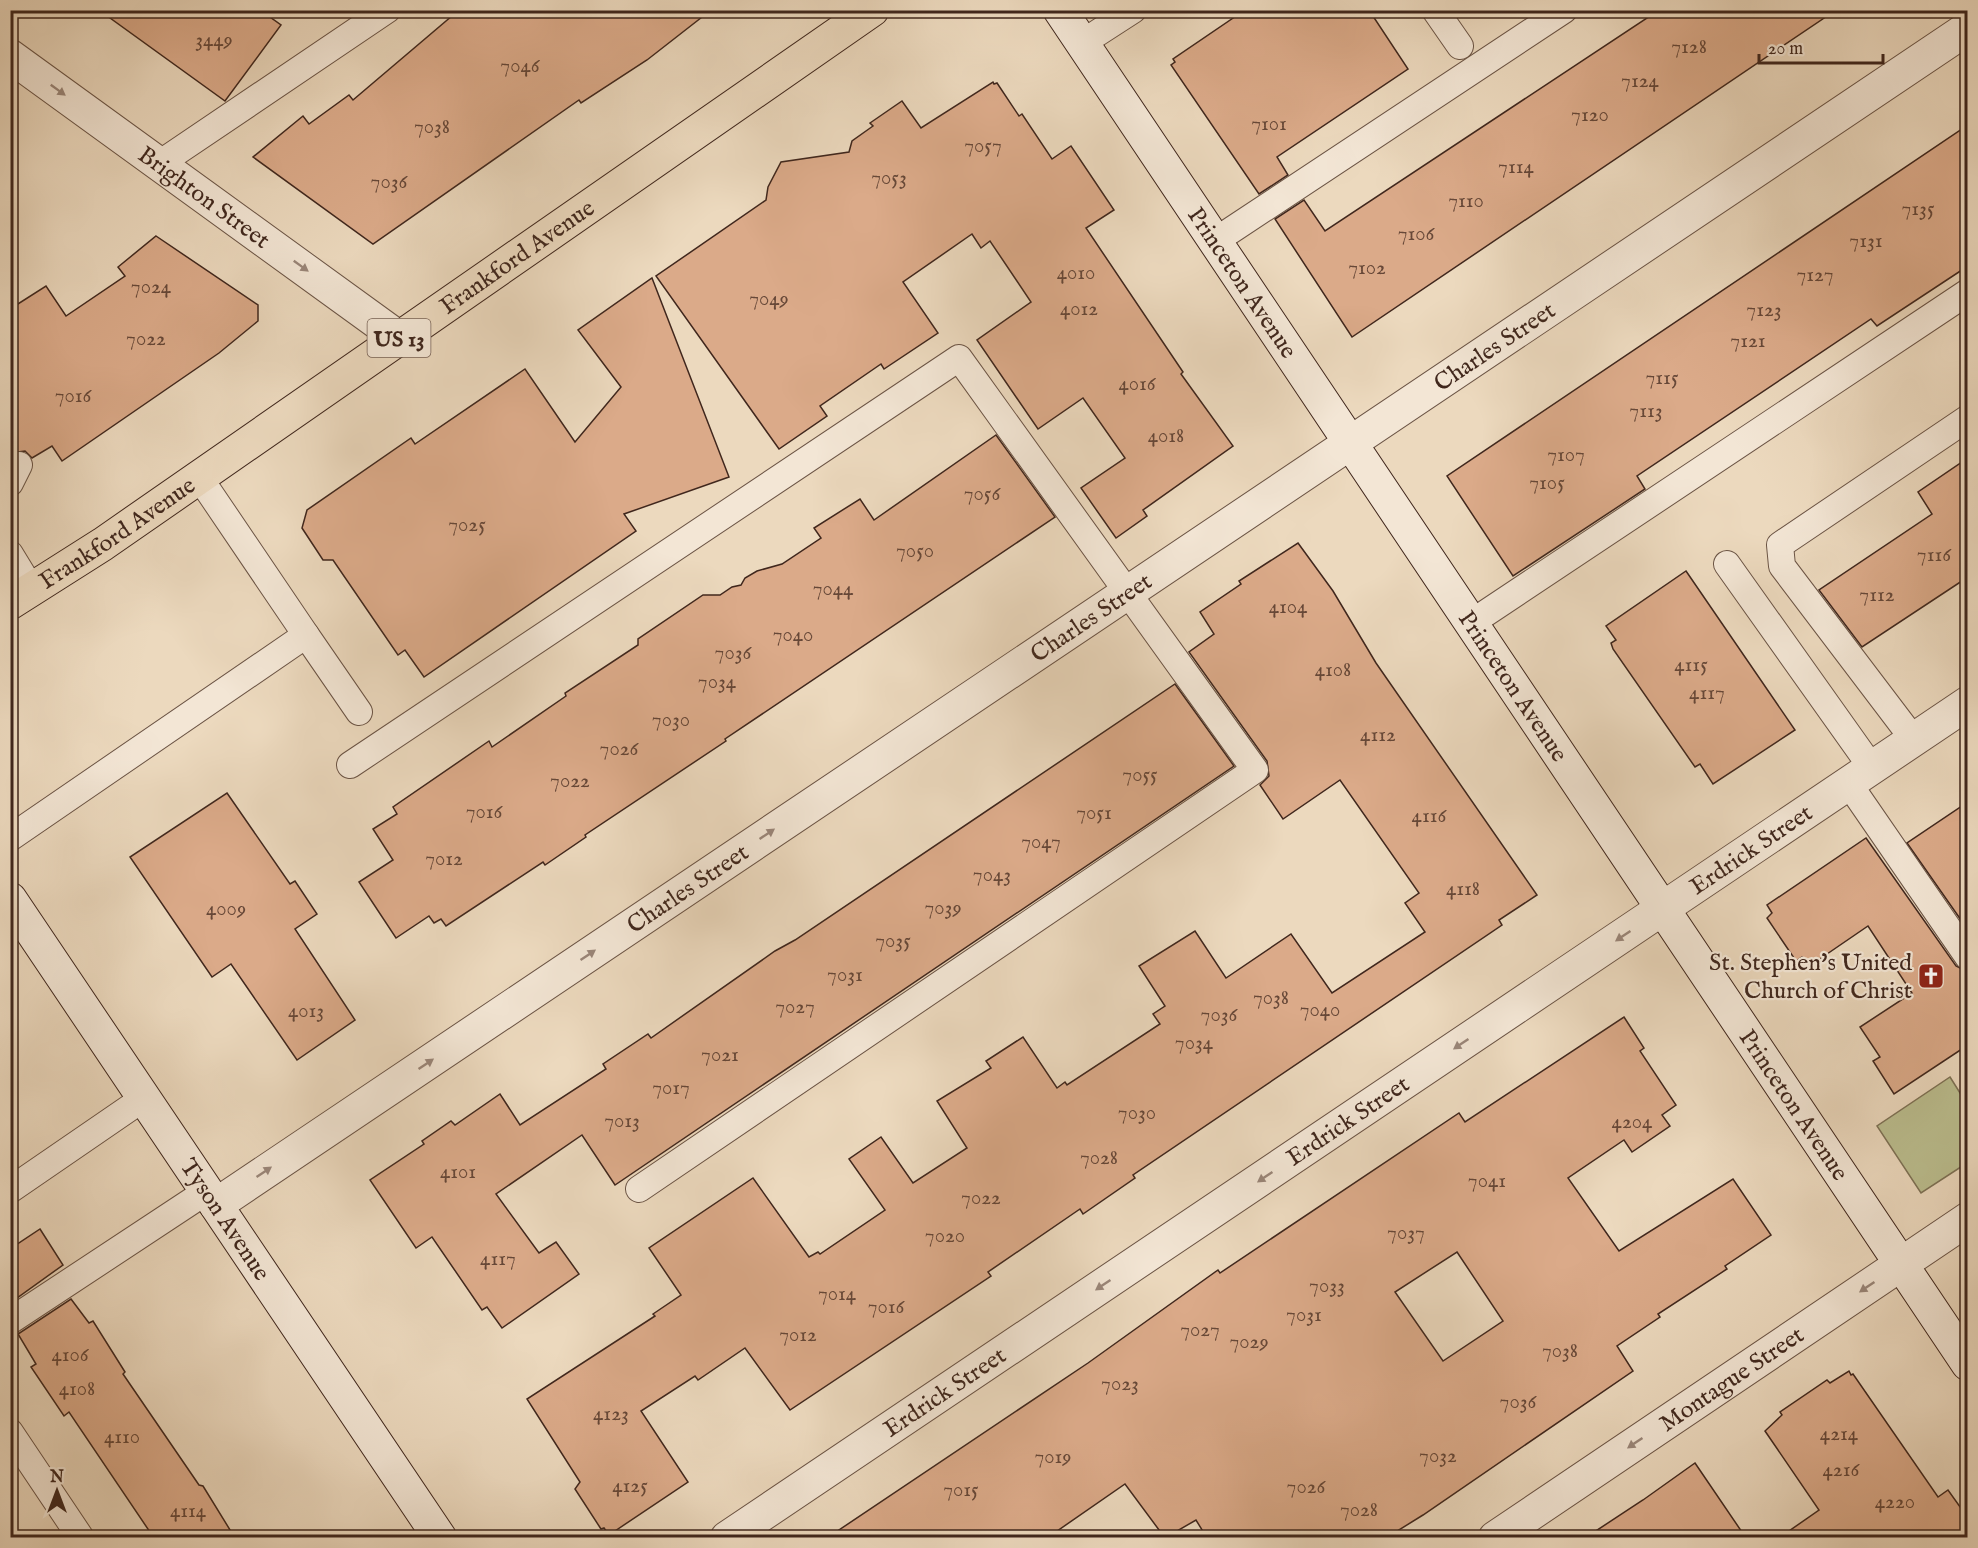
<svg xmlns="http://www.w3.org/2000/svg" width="1978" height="1548" font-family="'IM FELL English',serif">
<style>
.green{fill:#bbbe8f;stroke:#7e7256;stroke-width:1.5}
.building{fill:#dbaa89;stroke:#40271d;stroke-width:1.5;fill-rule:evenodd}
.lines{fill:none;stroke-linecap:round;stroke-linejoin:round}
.lane-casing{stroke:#6b5445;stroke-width:28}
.street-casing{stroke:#6b5445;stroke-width:35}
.secondary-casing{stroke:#40271d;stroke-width:35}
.primary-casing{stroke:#40271d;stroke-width:35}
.lane{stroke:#f3e6d5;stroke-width:26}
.street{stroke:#f3e6d5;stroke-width:33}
.secondary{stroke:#f3e6d5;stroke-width:33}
.primary{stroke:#ecd9be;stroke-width:33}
.oneway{fill:#9a8679}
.labels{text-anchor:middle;stroke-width:4.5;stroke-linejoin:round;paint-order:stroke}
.number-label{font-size:21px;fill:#674838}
.shield{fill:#f3e6d5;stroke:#766054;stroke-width:1.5}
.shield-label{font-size:22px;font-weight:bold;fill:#40271d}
.street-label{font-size:24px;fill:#40271d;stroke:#f3e6d5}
.poi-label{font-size:24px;fill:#40271d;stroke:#f3e6d5;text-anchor:end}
</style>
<rect width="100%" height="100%" fill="#ecd9be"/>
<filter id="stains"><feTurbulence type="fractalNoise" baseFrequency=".00333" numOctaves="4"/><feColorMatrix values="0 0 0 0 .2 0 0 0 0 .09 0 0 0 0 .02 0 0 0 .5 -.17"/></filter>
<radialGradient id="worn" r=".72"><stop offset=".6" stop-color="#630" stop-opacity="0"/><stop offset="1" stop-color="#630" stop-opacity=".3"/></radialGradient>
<path class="green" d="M1950,1077L1967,1104V1163L1921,1193L1877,1126Z"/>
<g class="building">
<path d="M99,10H260L281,25L225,101Z"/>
<path d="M459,10H711L647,60L581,103L579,100L373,244L253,157L303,116L309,124L349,95L353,100Z"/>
<path d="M1245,10H1369L1408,69L1277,157L1288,175L1259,194L1171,65L1175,62L1173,59Z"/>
<path d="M1659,10H1836L1352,337L1275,219L1304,200L1325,231Z"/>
<path d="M993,82L994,84L997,83L1019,116L1022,114L1052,159L1071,146L1114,210L1086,228L1183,372L1181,374L1233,446L1143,510L1147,516L1116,538L1081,488L1125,458L1083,398L1038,429L977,340L1031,302L990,241L981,248L972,234L903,282L938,333L884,369L881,364L820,406L827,416L779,449L656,276L766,200L768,187L781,162L849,152L852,141L873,126L870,123L902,101L921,128Z"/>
<path d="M1968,125V266L1877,326L1871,319L1637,476L1645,489L1513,576L1447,476Z"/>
<path d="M156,236L258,305V321L219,353L62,461L52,446L32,458L25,451L10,453V309L46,286L66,316L125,276L118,267Z"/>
<path d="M652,278L729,477L624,514L636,531L424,677L405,650L398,655L333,560H323L302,528L307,510L411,438L415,444L525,369L575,442L621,387L578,330Z"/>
<path d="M996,435L1055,517L725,739L726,741L585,835L586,837L545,865L543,862L446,926L441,919L434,923L429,916L396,938L359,882L393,860L373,829L397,814L393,807L489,741L492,747L566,696L565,693L638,645V639L703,595H720L732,587L741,585L745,578L757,571L782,564L821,538L814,528L860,499L874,520Z"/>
<path d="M1968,458V577L1862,647L1819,590L1932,514L1918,492Z"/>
<path d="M1298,543L1333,591L1376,663L1537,895L1499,920L1502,925L1133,1175L1135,1178L1083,1214L1080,1209L988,1272L991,1276L790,1410L745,1348L698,1380L695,1376L641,1411L688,1482L609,1535L604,1528L601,1529L575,1489L580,1482L527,1399L655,1316L653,1314L681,1295L649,1248L753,1178L809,1257L818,1252L820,1254L885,1210L849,1159L881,1137L913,1183L967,1148L937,1101L991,1068L986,1061L1023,1037L1057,1088L1065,1082L1067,1085L1160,1024L1153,1014L1165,1006L1139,966L1195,931L1226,978L1291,934L1332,993L1425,932L1405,903L1419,893L1340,780L1283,819L1260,785L1269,776L1267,761L1189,652L1214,634L1200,612L1241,584L1239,581Z"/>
<path d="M1686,571L1795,730L1713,784L1700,764L1695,767L1613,649L1611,643L1616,640L1606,626Z"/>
<path d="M1175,684L1234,766L615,1185L582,1135L496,1194L539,1253L556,1242L579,1274L502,1328L487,1307L482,1310L432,1237L416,1248L370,1180L424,1144L422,1141L451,1121L455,1125L500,1094L520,1125L606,1069L603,1064L648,1034L651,1038L775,951L795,940Z"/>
<path d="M227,793L290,884L295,881L317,914L295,929L355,1020L297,1060L231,964L212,977L130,857Z"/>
<path d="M1968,802V930L1907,843Z"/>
<path d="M1866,838L1956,966L1968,972V1045L1894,1094L1873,1061L1880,1057L1860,1027L1912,993L1868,926L1808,967L1802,957L1796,961L1767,918L1772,913L1767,905Z"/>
<path d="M1624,1017L1644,1048L1640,1051L1676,1105L1662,1115L1670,1126L1632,1152L1624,1140L1568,1178L1619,1251L1733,1179L1771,1235L1725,1266L1727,1269L1658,1314L1660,1317L1617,1346L1633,1371L1423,1515L1386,1538H1207L1196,1520L1165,1538L1125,1484L1047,1538H827L1088,1363L1218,1270L1220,1273L1459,1113L1465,1122ZM1457,1252L1503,1321L1443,1361L1395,1292Z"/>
<path d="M40,1229L63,1265L10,1303V1249Z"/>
<path d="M71,1299L89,1323L93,1321L125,1372L123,1374L199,1485L203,1486L235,1538H154L69,1412L64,1416L31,1367L36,1364L18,1334Z"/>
<path d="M1849,1371L1851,1375L1853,1374L1938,1497L1948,1490L1968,1518V1538H1779L1819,1510L1765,1431L1782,1415L1780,1412L1827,1380L1830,1383Z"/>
<path d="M1695,1463L1746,1538H1585L1643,1500Z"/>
</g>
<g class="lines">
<defs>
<g id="lane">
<path d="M1435,10L1460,46"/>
<path d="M1082,43L1133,10"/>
<path d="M159,164L387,10"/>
<path d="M1215,241L1564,10"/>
<path d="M10,483L19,465"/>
<path d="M10,554L32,590"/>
<path d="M1727,564L1872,768"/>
<path d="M1471,623L1968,292"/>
<path d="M306,635L359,712"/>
<path d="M1914,740L1782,566L1780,545L1968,418"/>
<path d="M350,765L959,358L1255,770L639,1189"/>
<path d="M1849,784L1968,957"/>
<path d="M10,838L306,635L199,477"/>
<path d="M10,1190L144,1098"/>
<path d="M10,1321L207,1191"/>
<path d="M10,1432L81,1538"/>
</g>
<g id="street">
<path id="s1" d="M10,56L399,338"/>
<path id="s2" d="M216,1205L1968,28"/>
<path id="s3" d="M727,1538L1968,703"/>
<path id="s4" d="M1495,1538L1968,1219"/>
</g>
<g id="secondary">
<path id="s5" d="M1060,10L1968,1364"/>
<path id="s6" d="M10,899L440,1538"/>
</g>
<g id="primary">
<path id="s7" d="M10,603L103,544L872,10"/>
</g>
</defs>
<use href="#lane" class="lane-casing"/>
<use href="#street" class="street-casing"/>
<use href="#secondary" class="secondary-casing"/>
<use href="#primary" class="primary-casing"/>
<use href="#lane" class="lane"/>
<use href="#street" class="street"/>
<use href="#secondary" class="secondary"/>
<use href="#primary" class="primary"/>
</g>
<defs><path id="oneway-solid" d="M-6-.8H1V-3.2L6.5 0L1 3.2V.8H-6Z" transform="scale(1.5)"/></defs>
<g class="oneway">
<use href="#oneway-solid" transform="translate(58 90) rotate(36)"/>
<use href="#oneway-solid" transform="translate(301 266) rotate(36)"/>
<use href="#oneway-solid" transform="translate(767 834) rotate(-34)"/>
<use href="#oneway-solid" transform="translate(1623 936) rotate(146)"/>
<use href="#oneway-solid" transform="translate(588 955) rotate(-34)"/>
<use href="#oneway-solid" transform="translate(1461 1044) rotate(146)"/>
<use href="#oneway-solid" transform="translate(426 1064) rotate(-34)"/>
<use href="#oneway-solid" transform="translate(264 1172) rotate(-34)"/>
<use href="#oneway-solid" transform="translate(1265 1177) rotate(146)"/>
<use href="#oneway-solid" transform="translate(1103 1285) rotate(146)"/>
<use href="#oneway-solid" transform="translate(1867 1287) rotate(146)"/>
<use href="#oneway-solid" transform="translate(1635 1443) rotate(146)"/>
</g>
<defs>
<symbol id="church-square" viewBox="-11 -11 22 22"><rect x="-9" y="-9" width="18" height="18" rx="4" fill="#8f2418" stroke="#f3e6d5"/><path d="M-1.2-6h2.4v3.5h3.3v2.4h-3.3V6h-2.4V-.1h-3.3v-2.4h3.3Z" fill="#fff"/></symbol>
</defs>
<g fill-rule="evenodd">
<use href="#church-square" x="1916" y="961" width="30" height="30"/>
</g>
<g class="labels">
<g class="number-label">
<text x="214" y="46">3449</text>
<text x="1689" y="53">7128</text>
<text x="520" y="72">7046</text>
<text x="1640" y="87">7124</text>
<text x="1590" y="121">7120</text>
<text x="1269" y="130">7101</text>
<text x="432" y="133">7038</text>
<text x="983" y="152">7057</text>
<text x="1516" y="173">7114</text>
<text x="889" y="184">7053</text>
<text x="389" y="188">7036</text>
<text x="1466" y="207">7110</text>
<text x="1918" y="215">7135</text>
<text x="1416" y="240">7106</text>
<text x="1866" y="247">7131</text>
<text x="1367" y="274">7102</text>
<text x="1076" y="279">4010</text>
<text x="1815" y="281">7127</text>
<text x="151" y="293">7024</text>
<text x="769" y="305">7049</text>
<text x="1079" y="315">4012</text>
<text x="1764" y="316">7123</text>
<text x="146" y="345">7022</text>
<text x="1748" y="347">7121</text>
<text x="1662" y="384">7115</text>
<text x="1137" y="390">4016</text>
<text x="73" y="402">7016</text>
<text x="1646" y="417">7113</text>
<text x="1166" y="442">4018</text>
<text x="1566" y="461">7107</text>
<text x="1547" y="489">7105</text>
<text x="982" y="500">7056</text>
<text x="467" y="531">7025</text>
<text x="915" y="557">7050</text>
<text x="1934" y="561">7116</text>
<text x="833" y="595">7044</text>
<text x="1877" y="601">7112</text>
<text x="1288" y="613">4104</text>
<text x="793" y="641">7040</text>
<text x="733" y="659">7036</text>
<text x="1691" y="671">4115</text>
<text x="1333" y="676">4108</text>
<text x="717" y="688">7034</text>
<text x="1707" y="699">4117</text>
<text x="671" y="726">7030</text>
<text x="1378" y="741">4112</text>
<text x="619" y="755">7026</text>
<text x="1140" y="781">7055</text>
<text x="570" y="787">7022</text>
<text x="484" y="818">7016</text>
<text x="1094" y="819">7051</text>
<text x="1429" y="822">4116</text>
<text x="1041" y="848">7047</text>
<text x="444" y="865">7012</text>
<text x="992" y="881">7043</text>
<text x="1463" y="895">4118</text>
<text x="943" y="914">7039</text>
<text x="226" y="915">4009</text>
<text x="893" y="947">7035</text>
<text x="845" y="981">7031</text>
<text x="1271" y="1004">7038</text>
<text x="795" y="1013">7027</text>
<text x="1320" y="1016">7040</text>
<text x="306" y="1017">4013</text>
<text x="1219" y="1021">7036</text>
<text x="1194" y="1049">7034</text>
<text x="720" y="1061">7021</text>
<text x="671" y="1094">7017</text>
<text x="1137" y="1119">7030</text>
<text x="622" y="1127">7013</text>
<text x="1632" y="1128">4204</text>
<text x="1099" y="1164">7028</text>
<text x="458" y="1178">4101</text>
<text x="1487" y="1187">7041</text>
<text x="981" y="1204">7022</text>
<text x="1406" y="1239">7037</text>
<text x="945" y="1242">7020</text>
<text x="498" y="1265">4117</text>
<text x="1327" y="1292">7033</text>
<text x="837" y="1300">7014</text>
<text x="886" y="1313">7016</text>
<text x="1304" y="1321">7031</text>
<text x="1200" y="1336">7027</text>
<text x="798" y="1341">7012</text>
<text x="1249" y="1348">7029</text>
<text x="1560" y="1357">7038</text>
<text x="70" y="1361">4106</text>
<text x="1120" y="1390">7023</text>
<text x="77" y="1395">4108</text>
<text x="1518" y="1408">7036</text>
<text x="611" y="1420">4123</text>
<text x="1839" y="1440">4214</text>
<text x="122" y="1443">4110</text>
<text x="1438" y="1462">7032</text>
<text x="1053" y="1463">7019</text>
<text x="1841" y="1476">4216</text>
<text x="630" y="1492">4125</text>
<text x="1306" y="1493">7026</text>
<text x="961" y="1496">7015</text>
<text x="1895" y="1508">4220</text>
<text x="1359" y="1516">7028</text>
<text x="188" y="1517">4114</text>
</g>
<rect class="shield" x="367.5" y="319" width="63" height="38" rx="4.5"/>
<g class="shield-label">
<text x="399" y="346">US 13</text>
</g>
<g class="street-label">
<text dy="8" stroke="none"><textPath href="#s1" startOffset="240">Brighton Street</textPath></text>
<text dy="8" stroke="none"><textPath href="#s7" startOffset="614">Frankford Avenue</textPath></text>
<text dy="8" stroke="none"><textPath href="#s5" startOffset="328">Princeton Avenue</textPath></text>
<text dy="8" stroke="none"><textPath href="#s2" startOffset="1540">Charles Street</textPath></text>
<text dy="8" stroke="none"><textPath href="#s7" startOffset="128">Frankford Avenue</textPath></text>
<text dy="8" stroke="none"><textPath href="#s2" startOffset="1054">Charles Street</textPath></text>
<text dy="8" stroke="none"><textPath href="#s5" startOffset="814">Princeton Avenue</textPath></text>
<text dy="8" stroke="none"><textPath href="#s3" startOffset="1234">Erdrick Street</textPath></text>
<text dy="8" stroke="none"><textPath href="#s2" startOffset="568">Charles Street</textPath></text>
<text dy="8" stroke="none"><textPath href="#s5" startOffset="1318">Princeton Avenue</textPath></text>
<text dy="8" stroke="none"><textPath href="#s3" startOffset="748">Erdrick Street</textPath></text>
<text dy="8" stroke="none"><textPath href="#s6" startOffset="386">Tyson Avenue</textPath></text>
<text dy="8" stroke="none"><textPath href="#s4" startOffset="285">Montague Street</textPath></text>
<text dy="8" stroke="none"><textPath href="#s3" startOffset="262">Erdrick Street</textPath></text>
</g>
<g class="poi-label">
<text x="1912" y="970">St. Stephen's United<tspan x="1912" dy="28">Church of Christ</tspan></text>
</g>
</g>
<rect width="1978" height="1548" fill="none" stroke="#ecd9be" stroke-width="36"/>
<rect x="12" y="12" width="1954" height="1524" fill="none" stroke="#40271d" stroke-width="3"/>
<rect x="18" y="18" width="1942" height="1512" fill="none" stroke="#40271d" stroke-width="1.5"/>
<g transform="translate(57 1491)" stroke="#f3e6d5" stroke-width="4.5" paint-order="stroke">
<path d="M0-4.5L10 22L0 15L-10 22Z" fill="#40271d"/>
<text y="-9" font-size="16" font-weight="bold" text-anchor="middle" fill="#40271d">N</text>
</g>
<path d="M1759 54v9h124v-9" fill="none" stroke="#40271d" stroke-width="3"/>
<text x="1768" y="54" font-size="18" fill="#40271d" stroke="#f3e6d5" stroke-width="4.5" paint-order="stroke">20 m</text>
<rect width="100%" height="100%" filter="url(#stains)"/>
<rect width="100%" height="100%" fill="url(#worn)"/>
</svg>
